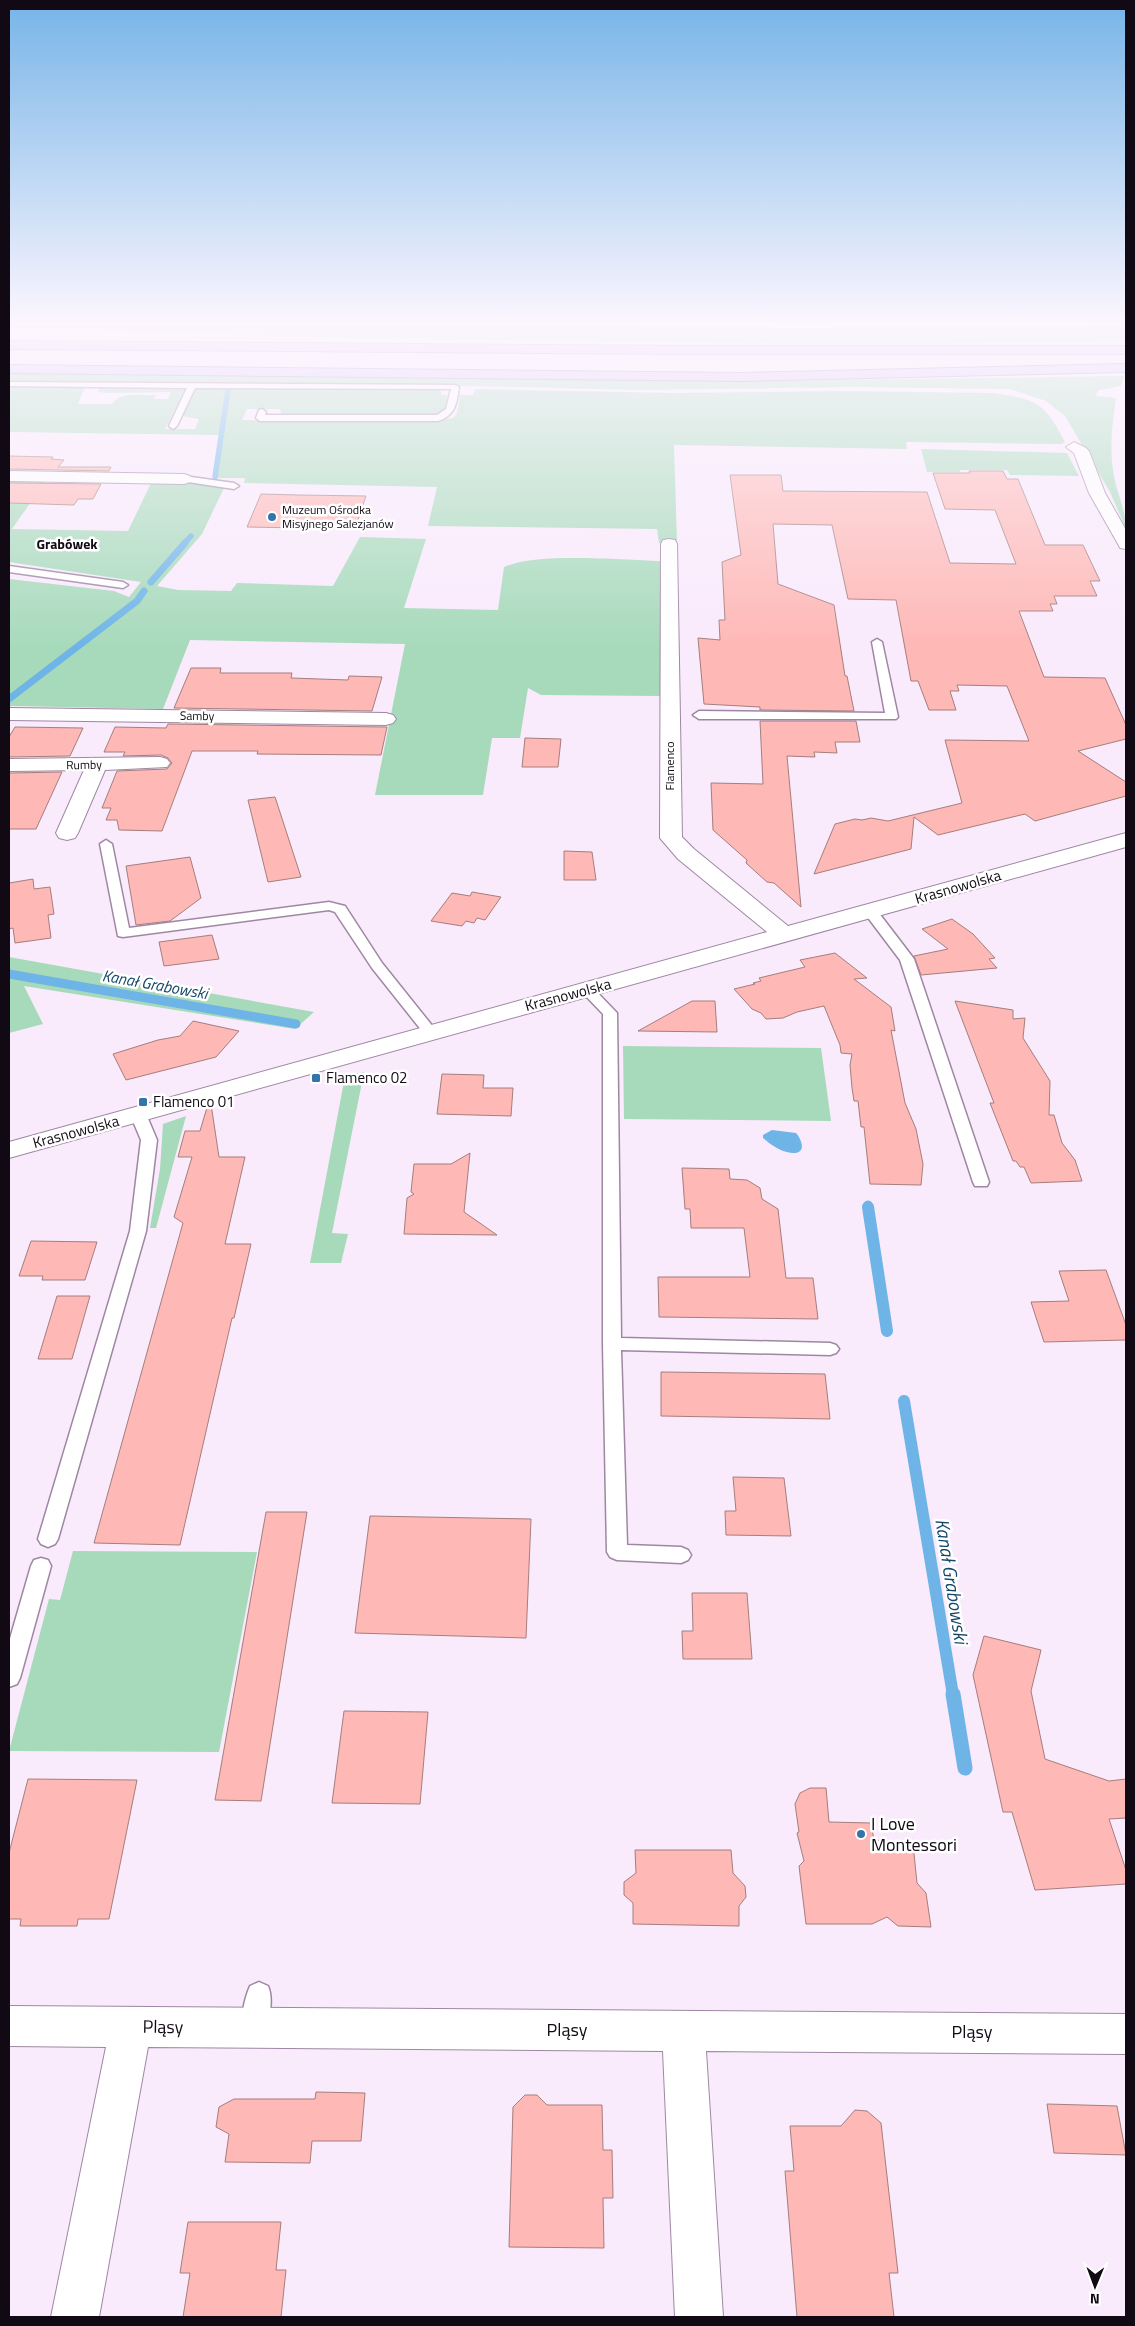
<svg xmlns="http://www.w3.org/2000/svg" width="1135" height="2326" font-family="'Titillium Web',sans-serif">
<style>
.green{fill:#a7dabb}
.water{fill:#6fb4e7}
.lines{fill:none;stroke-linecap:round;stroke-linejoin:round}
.stream-far4{stroke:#6fb4e7;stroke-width:5.5}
.stream-far3{stroke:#6fb4e7;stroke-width:7}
.stream-far2{stroke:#6fb4e7;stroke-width:9}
.stream-far1{stroke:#6fb4e7;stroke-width:12}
.stream{stroke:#6fb4e7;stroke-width:15}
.building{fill:#feb8b6;stroke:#a57e7d}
.lane-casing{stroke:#9f87a3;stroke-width:3}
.street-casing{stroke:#9f87a3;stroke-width:2}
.highway-casing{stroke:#8e7fa7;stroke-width:2}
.lane{fill:#fff;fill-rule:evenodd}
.street{fill:#fff;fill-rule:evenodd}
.highway{fill:#d2bff6;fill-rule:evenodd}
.poi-dot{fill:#3375ab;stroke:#fff;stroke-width:2}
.labels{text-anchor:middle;stroke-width:5;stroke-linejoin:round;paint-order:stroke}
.far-poi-label{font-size:12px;fill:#110913;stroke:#fff;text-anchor:start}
.far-street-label{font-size:12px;fill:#110913;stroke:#fff}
.far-neighbourhood-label{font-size:14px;font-weight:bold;fill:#110913;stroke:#fff}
.street-label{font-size:15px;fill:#110913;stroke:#fff}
.poi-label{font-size:15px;fill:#110913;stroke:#fff;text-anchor:start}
.water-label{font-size:16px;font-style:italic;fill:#134769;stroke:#fff}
.near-poi-label{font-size:18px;fill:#110913;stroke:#fff;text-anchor:start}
.near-street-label{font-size:18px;fill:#110913;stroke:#fff}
.near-water-label{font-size:19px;font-style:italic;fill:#134769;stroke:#fff}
</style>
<rect width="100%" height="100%" fill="#f9eafc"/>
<g class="green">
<path d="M9,321H485L792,328L1126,324V341C859,344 591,343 323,337C218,335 114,328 9,328Z"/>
<path d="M635,321H1120L789,323Z"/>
<path d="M9,373L768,381L1124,376L1121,386L1099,390L1095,396L1116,398C1112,425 1109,449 1114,476C1117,494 1126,510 1126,529L1110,492L1065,416L1046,401L1010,389L858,387L640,390L476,386L9,382Z"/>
<path d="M9,386L85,387L78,404H112C121,391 141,396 156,395L154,399H168L171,392L107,393L98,392L99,388L103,386L183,388L185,389L165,429H195L199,419L182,416L193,392L198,388L431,389L441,391L442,395H447L445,409L437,414L423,416H288L281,414L280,409H247L242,420L428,422L453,418L457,414L460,395H473L475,389L673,393L838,391L994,393C1037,399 1045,403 1065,442L1061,444L906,442L907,449L674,445L677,543H659L657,529L428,526L437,487L244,483L245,478H213L219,435L9,432Z"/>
<path d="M921,449L1067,453L1079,476L1010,475L1007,470H960V472H927Z"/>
<path d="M9,478L47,479L12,529L128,531L152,481L187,482L224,488L202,534L157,586L178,590L231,591L237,583L333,586L360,537L426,539L404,608L498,610L504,567C537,552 621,560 660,561L663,612L661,696L541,695L528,688L520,738H492L483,795H375L405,644L190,640L163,709L11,706L9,708V579L114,591L129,597L141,582L9,562Z"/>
<path d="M9,957L314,1012L295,1029L24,986L43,1024L9,1033Z"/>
<path d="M623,1046L821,1048L831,1121L624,1119Z"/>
<path d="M364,1072L332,1233L348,1234L341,1263H310L345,1076Z"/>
<path d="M186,1116L156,1228H150L160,1169L163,1124Z"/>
<path d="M73,1551L257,1552L219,1752L9,1751L49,1599L60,1600Z"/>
</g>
<path class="water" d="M772,1130L796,1133C802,1140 807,1154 792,1153C781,1152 771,1145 763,1138V1135Z"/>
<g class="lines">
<g class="stream-far4">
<path d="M215,477L228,390"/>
<path d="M184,544L191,536"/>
</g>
<g class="stream-far3">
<path d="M151,582L185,543"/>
<path d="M9,699L137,601L144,591"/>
</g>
<g class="stream-far2">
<path d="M9,974L296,1024"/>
<path d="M868,1205L869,1209"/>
</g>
<g class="stream-far1">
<path d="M868,1207L887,1331"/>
<path d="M904,1401L953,1695"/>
</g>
<path class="stream" d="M953,1694L965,1768"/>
</g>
<g class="building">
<path d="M9,456L53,457L51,459L64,460L58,467H111L109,471L9,469Z"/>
<path d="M969,471H1003L1007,479H1018L1045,545H1083L1100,581H1090L1097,596H1054L1057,604H1050L1053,611H1019L1044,677L1105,678L1126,725V739L1078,751L1126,782V796L1035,821L1025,814L938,835L914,817L911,849L814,874L835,824L855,819L862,820L871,818L888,821L962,803L945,740L1029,741L1007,686L957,685L959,691H950L956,710H929L918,681H911L896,600L848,599L832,525L773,524L778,584L834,605L845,676H847L854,711L760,710V707L704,704L698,638L720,640L719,620H725L722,562L741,555L730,475H781L783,491L927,492L950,563L1016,564L995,510L945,509L933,473H970Z"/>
<path d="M9,483L101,484L93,499H78L74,505L9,503Z"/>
<path d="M261,494L298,495L366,496L355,529L247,527Z"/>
<path d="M191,668H221L220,673H292L291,678L348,680L349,676L382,677L372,711L174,708Z"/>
<path d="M760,721H856L860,742H835L837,753L814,752L815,757L787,756L801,907L774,883L767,882L746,863L747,860L713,830L711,783L763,784Z"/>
<path d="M168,724L386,727H387L381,755L257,754L258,751H192L162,831L119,830L117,820H106L111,808H102L117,771L167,769L172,763L168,758L161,755L123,756L125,752H104L115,727L166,728Z"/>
<path d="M15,727L83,728L70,756L9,757V737Z"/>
<path d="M525,738L561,739L558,767H522Z"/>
<path d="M62,772L36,829H9V773Z"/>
<path d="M275,797L301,877L268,882L248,800Z"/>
<path d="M564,851L592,852L596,880H564Z"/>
<path d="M190,857L201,898L170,921L136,925L126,866Z"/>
<path d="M33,879L34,889L50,887L54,914L48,915L51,938L15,943L13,928L9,929V883Z"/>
<path d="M472,892L501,897L485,920L477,918L474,923L466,921L462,926L431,921L452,893L470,896Z"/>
<path d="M952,919L973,934L995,958L989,959L997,968L921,975L914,956L948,949L922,929Z"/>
<path d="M212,935L219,959L164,966L159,942Z"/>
<path d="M835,953L867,978L854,979L891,1007L895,1031L891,1030L905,1103L916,1129L923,1164L921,1185L870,1184L864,1127H861L858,1101H854L852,1088L850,1065L852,1054L841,1053L840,1045L824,1006L797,1012L783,1018L766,1019L761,1013L752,1009L734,989L755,984L753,983L761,981L759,978L805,967L800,960Z"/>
<path d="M692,1001H715L717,1032L638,1031Z"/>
<path d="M955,1001L1013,1010V1019L1025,1018L1023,1038L1050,1081L1049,1115H1054L1062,1143L1075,1160L1082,1181L1031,1183L1024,1167H1020L1016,1161H1013L990,1103H994Z"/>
<path d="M193,1021L239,1031L216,1057L126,1080L113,1054L158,1040L180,1036Z"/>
<path d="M442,1074L484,1075L483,1088H513L511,1116L437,1114Z"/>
<path d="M208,1104H211L219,1157H245L225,1244H251L234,1318H232L180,1545L94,1543L183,1223L174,1217L192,1157H178L185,1131H200Z"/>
<path d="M470,1153L464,1212L497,1235L404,1234L407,1198L414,1194L411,1192L414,1164H451Z"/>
<path d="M682,1168L729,1169L730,1179L747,1180L760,1188L762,1199L778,1209L786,1278H813L818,1319L659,1317L658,1277H750L744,1228H691L690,1209H685Z"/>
<path d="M31,1241L97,1242L85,1280H42L43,1276H19Z"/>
<path d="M1106,1270L1126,1325V1340L1044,1342L1031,1302L1069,1301L1059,1271Z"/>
<path d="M57,1296H90L72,1359H38Z"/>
<path d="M661,1372L825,1374L830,1419L661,1416Z"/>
<path d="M733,1477L784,1478L791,1536L726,1535L725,1511H736Z"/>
<path d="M266,1512H307L261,1801L215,1800Z"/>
<path d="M370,1516L531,1519L526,1638L355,1633Z"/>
<path d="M692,1593H747L752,1659H683L682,1631H693Z"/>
<path d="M984,1636L1041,1650L1031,1691L1045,1759L1109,1781L1126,1779V1818L1109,1819L1126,1870V1884L1035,1890L1012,1812H1003L973,1675Z"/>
<path d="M344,1711L428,1712L420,1804L332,1803Z"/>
<path d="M28,1779L137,1780L109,1919H78L77,1926H20L21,1919H9V1853Z"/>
<path d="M810,1788H826L829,1822L871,1823L874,1840L904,1842L913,1844L917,1883L926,1893L931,1927L898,1926L887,1917L872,1924H806L799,1866L804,1861L797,1833L799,1832L795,1804L800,1793Z"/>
<path d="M635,1850H731L733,1873L745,1886L746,1897L739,1906V1926L633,1924V1903L624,1895V1882L636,1873Z"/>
<path d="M316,2092L365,2093L361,2141H312L310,2163L225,2162L229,2134L216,2127L219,2107L234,2099H315Z"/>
<path d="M525,2095H537L547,2105H602L603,2150H612L613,2198H603L604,2248L509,2247L513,2107Z"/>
<path d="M1047,2104L1117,2106L1126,2155L1054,2153Z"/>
<path d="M855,2110L867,2111L881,2123L898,2273H889L894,2317H797L785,2171H794L790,2126H841Z"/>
<path d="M188,2222H281L276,2270H286L281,2317H183L190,2273H180Z"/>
</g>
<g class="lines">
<defs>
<g id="lane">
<path d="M9,382L455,385L459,387C457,403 455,416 438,421H260L256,418L259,410L262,409L266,412L265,415H437L446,409L451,389L195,388L177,426L173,429L169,426L187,388L9,386Z"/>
<path d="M184,476L234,483L239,486L234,489L181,481L179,479Z"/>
<path d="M9,566L123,582L128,585L123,588L9,572Z"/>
<path d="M877,639L882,642L898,717L896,719H699L693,715L699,711L885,713L872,642Z"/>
<path d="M106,840L112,844L129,928L329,902L345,906L382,963L438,1033L436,1036H426L372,968L335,912L329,910L123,937L118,936L100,844Z"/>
<path d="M870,907L875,908L914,959L989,1182L987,1186H975L973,1182L900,960L863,911Z"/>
<path d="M587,986L592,987L617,1013L621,1338L830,1343L836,1345L839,1349L836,1353L830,1355L621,1350L627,1545L681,1547L688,1550L691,1555L688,1560L681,1563L617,1560L610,1557L607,1552L603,1344V1014L580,990Z"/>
<path d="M138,1109L144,1111L146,1114L157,1140L146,1231L58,1539L55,1544L48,1547L41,1544L38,1539L130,1231L141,1140L130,1114L132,1111Z"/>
<path d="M41,1558L48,1560L51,1566L20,1678L17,1684L9,1687V1642L31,1566L34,1560Z"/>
<path d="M259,1982L268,1986C274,2000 269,2022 263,2036L254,2040L245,2036C239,2022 244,2000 250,1986Z"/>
</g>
<g id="street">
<path d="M1074,442L1086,448L1089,451L1105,493L1126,530V549L1120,548L1118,544L1089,493L1074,453L1066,447Z"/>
<path d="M9,471L184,474L190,476L192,479L190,482L184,484L9,481Z"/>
<path d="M669,539L675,540L677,544L682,837L694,849L788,926L1126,833V847L9,1158V1142L767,932L678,859L660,838L661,544L663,540Z"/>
<path d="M9,708L386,713L393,715L396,719L393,723L386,725L9,720Z"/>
<path d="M160,757L167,759L170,763L167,767L105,770L78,833L75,838L67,840L59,838L56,833L84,770L9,771V759Z"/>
<path d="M9,2006L1126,2014V2054L706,2051L723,2317H675L663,2051L148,2047L99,2317H51L106,2047L9,2046Z"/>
</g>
<g id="highway">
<path d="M9,341L683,346H1126V354H683L9,349Z"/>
<path d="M1126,364V372L741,381L9,373V365L741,373Z"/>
</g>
</defs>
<use href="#lane" class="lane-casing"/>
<use href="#street" class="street-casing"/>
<use href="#highway" class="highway-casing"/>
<use href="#lane" class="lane"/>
<use href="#street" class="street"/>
<use href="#highway" class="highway"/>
</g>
<linearGradient id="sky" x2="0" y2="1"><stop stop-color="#77b4e8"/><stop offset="0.5" stop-color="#fcf6fe"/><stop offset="1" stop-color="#fcf6fe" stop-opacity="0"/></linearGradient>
<rect width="1135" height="647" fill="url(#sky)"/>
<g class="poi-dot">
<circle cx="272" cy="517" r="5"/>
<rect x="311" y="1073" width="10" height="10" rx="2.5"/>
<rect x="138" y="1097" width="10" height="10" rx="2.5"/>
<circle cx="861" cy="1834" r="5"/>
</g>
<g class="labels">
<g class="far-poi-label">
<text x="282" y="514">Muzeum Ośrodka<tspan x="282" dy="14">Misyjnego Salezjanów</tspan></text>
</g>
<g class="far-street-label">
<text transform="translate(197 716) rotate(1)" y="4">Samby</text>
<text transform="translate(84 765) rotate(-1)" y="4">Rumby</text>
<text transform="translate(670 766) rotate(-90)" y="4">Flamenco</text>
</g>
<g class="far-neighbourhood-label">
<text x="67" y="549">Grabówek</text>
</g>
<g class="street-label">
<text transform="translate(958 887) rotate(-16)" y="5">Krasnowolska</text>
<text transform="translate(568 995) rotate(-15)" y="5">Krasnowolska</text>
<text transform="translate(76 1132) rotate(-15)" y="5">Krasnowolska</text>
</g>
<g class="poi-label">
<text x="326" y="1083">Flamenco 02</text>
<text x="153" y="1107">Flamenco 01</text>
</g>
<g class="water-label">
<text transform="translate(155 984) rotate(10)" y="6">Kanał Grabowski</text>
</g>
<g class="near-poi-label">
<text x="871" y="1830">I Love<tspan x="871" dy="21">Montessori</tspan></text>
</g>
<g class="near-street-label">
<text transform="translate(163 2027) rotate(1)" y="6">Pląsy</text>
<text x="567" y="2036">Pląsy</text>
<text x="972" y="2038">Pląsy</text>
</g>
<g class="near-water-label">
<text transform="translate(952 1581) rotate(81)" y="7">Kanał Grabowski</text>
</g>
</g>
<rect width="1135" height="2326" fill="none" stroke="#110913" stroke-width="20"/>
<g transform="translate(1095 2286) rotate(181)" stroke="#ffffff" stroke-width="4" paint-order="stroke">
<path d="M0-4L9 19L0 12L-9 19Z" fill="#110913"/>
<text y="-8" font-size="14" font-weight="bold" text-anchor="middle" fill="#110913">N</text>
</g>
</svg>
